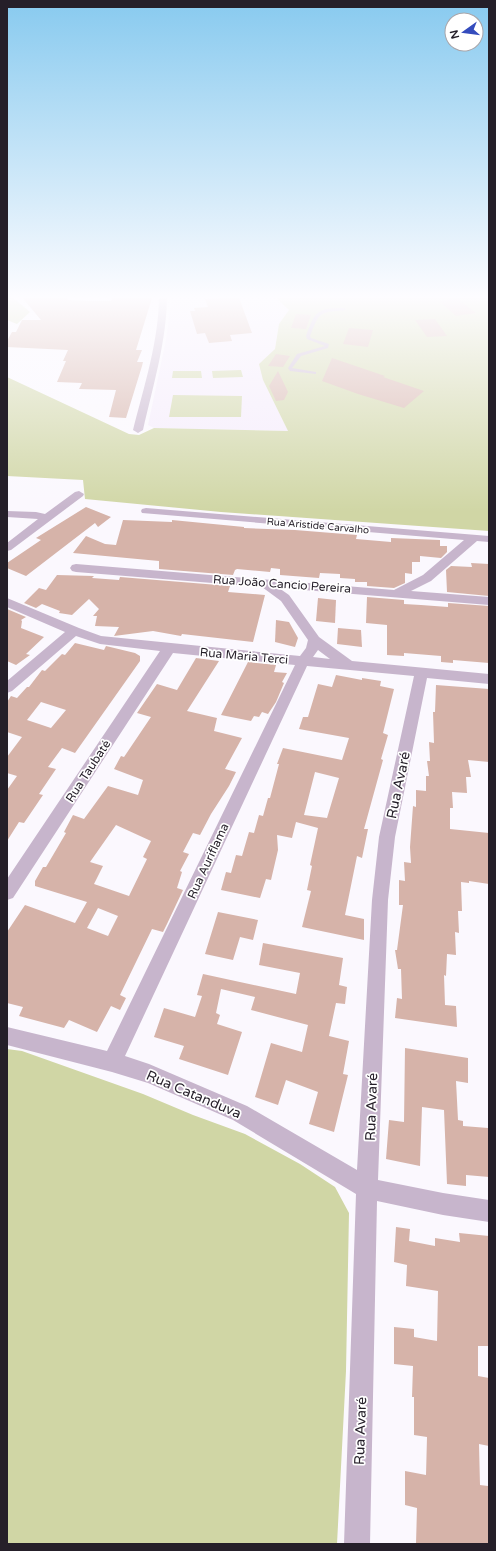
<svg xmlns="http://www.w3.org/2000/svg" width="496" height="1551" font-family="'Varela Round',sans-serif">
<style>
.built{fill:#f5ecfb}
.green{fill:#d0d6a5}
.building{fill:#d6b3a9;fill-rule:evenodd}
.lines{fill:none;stroke-linecap:round;stroke-linejoin:round}
.lane{fill:#c7b5cc;fill-rule:evenodd}
.street{fill:#c7b5cc;fill-rule:evenodd}
.labels{text-anchor:middle;stroke-width:3.5;stroke-linejoin:round;paint-order:stroke}
.far-street-label{font-size:10px;fill:#251f29;stroke:#fff}
.street-label{font-size:12px;fill:#251f29;stroke:#fff}
.near-street-label{font-size:14px;fill:#251f29;stroke:#fff}
</style>
<rect width="100%" height="100%" fill="#fbf8fe"/>
<path class="built" d="M172,295H273L289,310L279,324L275,349L263,380L288,431L154,428L148,425L166,340Z"/>
<g class="green">
<path d="M7,295H10L30,312L17,324L7,320Z"/>
<path d="M273,295H489V531L221,512L85,499L83,480L7,476V377L129,434L139,435L154,428L288,431L263,380L259,364L275,349L279,324L289,310Z"/>
<path d="M241,370L243,377L213,378L212,371Z"/>
<path d="M173,371H201L202,378H172Z"/>
<path d="M173,395L242,396L241,417H169Z"/>
<path d="M7,1049L22,1051L143,1094L193,1115L245,1134L300,1164L335,1187L349,1213L346,1371L337,1544H7Z"/>
</g>
<g class="building">
<path d="M20,295H64L69,300L87,301H111L113,296L152,298L136,350H142L137,362H143L142,366L126,418L109,417L116,390L79,389L82,383L57,382L66,361H63L68,350L7,347V341L12,332H16L22,320H41Z"/>
<path d="M227,295H238L252,333L230,335L232,341L209,343L205,333L197,334L190,311H195L194,308L208,307L205,299L223,298L227,297Z"/>
<path d="M458,299L476,313L456,316L439,301Z"/>
<path d="M296,314L311,315L306,329L291,328Z"/>
<path d="M435,319L447,336L427,337L415,320Z"/>
<path d="M349,328L373,330L368,347L343,344Z"/>
<path d="M276,354L290,356L283,367L268,366Z"/>
<path d="M332,358L385,376L383,377L424,391L404,408L358,394L322,381Z"/>
<path d="M278,371L288,392L284,400L276,401L269,386Z"/>
<path d="M86,507L111,517L98,527L95,523L26,576L7,568V563L41,540L36,538Z"/>
<path d="M123,520L172,522V520L244,527V528L295,530L357,535L356,539L391,542V538L440,540V546H447V552L441,558L420,556V562H412V574L405,573V583L394,588L367,586V582H355V579L340,578V574L320,573L319,578L280,575V569L271,568L270,572L237,569L235,570L233,575L159,569V561L73,553L86,536L105,544L116,545Z"/>
<path d="M471,563L489,564V596L447,592L446,570L451,566L472,567Z"/>
<path d="M57,575L94,576L92,578L119,580L120,577L230,586L228,592L265,595L253,642L182,634L181,636L153,631L114,636L119,627L95,626L97,616H93L99,609L89,599L72,615L59,613L60,611L42,604L36,608L24,603L39,588L46,590Z"/>
<path d="M367,597L404,600V604L421,605L448,607V603L489,606V663L453,660V663L441,662V656L404,653V656L387,655V625L366,623Z"/>
<path d="M318,598L336,600L335,623L316,621Z"/>
<path d="M7,609L26,617L21,620L22,621L21,628L44,637L26,654L30,655L16,665L7,661Z"/>
<path d="M276,620L289,622L298,638L295,647L275,642Z"/>
<path d="M338,628L361,630L362,647L337,644Z"/>
<path d="M75,643L104,650L106,646L135,653L140,656V661L75,753L62,748L48,767L56,769L39,794L43,795L24,823L19,822L7,841V790L17,776L7,773V757L22,737L7,732V702L11,696L17,698L27,687H29L42,670L45,671L62,654L65,655ZM41,702L66,710L51,728L27,720Z"/>
<path d="M196,658L219,661L187,711L217,718L214,731L242,738L225,769L236,772L229,786L211,814L200,835L193,833L183,852L189,854L180,871L182,872L177,888L183,890L167,924L163,932L152,929L120,995L126,998L120,1010L111,1006L97,1032L69,1020L64,1028L19,1016L23,1007L7,1003V932L25,905L75,923L87,902L35,886V881L43,867H46L66,833L64,832L73,815L84,819L108,786L138,795L143,780L114,769L121,756L124,757L151,717L137,713L157,684L177,690ZM116,825L151,841L143,857L147,859L129,896L94,884L103,866L90,862ZM98,908L118,916L108,936L87,928Z"/>
<path d="M248,662L276,665L274,672L287,673L282,682L284,683L276,702L268,714L262,712L259,717L254,716L251,721L221,715Z"/>
<path d="M336,675L362,680V678L381,681L380,686L394,689L383,733L388,735L381,759L383,760L364,829H368L362,858L357,856L345,915L364,919V940L302,927L311,891L307,890L312,866L310,865L318,828L296,822L292,838L277,835L278,850L271,880L266,879L260,898L221,890L226,872L231,873L236,855L242,856L249,832L254,833L259,815L263,816L268,798H270L279,764H277L283,748L342,760L349,738L299,729L303,717H308L318,684L332,687ZM315,772L339,778L327,818L304,815Z"/>
<path d="M436,685L489,689V762L468,760L471,777H466L467,793L452,792L453,808H450V829L489,833V884L469,881V883L461,882L462,911H458L459,933L455,932L456,955L447,954L446,976L444,975L445,1005L456,1006L457,1027L395,1018L397,998L402,999L401,969H398L395,950H397L403,905H399V880L405,881L404,862L411,863L410,847L413,806L416,807V790L426,791V776H429L427,761H430L429,742L434,743L433,712H435Z"/>
<path d="M218,912L258,920L253,940L240,937L233,960L205,954Z"/>
<path d="M263,943L343,958L339,985L347,987L345,1004L336,1003L329,1036L349,1041L343,1074L348,1075L334,1132L309,1124L318,1092L286,1080L278,1105L255,1097L271,1043L302,1052L308,1025L251,1010L255,997L221,989L216,1013L220,1015L217,1024L242,1032L228,1075L179,1059L184,1046L154,1037L164,1008L195,1017L202,996L197,995L203,974L296,994L300,973L259,965Z"/>
<path d="M405,1048L468,1058V1083L456,1081L458,1120L463,1121V1126L488,1128L489,1177L466,1175V1186L447,1184L444,1110L422,1107L420,1166L386,1159L389,1120L404,1122Z"/>
<path d="M396,1227L410,1229L409,1241L435,1246V1238L460,1242L459,1233L489,1236V1346H478V1376L489,1378V1446L479,1444L480,1485L488,1486L489,1544H416L417,1508L405,1505V1471L426,1475L427,1437L414,1435V1397H412L413,1366L394,1364V1327L414,1329V1337L437,1341L438,1291L406,1286L407,1265L394,1262Z"/>
</g>
<g class="lines">
<path class="lane" d="M344,308L346,309L345,310C320,313 320,310 310,336L311,338L329,344L328,348L301,356L292,368L316,372V374L290,371L288,368L297,354L325,346L307,339L306,336C315,311 317,308 344,308Z"/>
<g class="street">
<path d="M159,295H167C167,340 153,386 143,430L138,433L133,430C144,386 159,341 159,295Z"/>
<path d="M79,491L84,494L83,496L11,550L7,551V543L38,519L7,517V511L36,512L45,514L75,492Z"/>
<path d="M146,508L489,536V542L477,541L431,581L411,591L489,597V605L279,588L289,595L319,637L352,661L489,674V684L427,678L395,837L388,900L378,1180L443,1193L489,1200V1222L443,1215L377,1201L370,1544H344L356,1194L233,1120L148,1083L112,1072L7,1045V1027L107,1051L295,665L173,653L13,898L7,900V879L160,651L100,644L76,636L12,691L7,693V681L65,632L7,607V598L79,628L101,636L300,656L306,648L308,640L281,601L262,587L76,572L72,571L70,568L72,565L76,564L394,590L423,575L464,540L142,513L141,511L142,509ZM318,650L330,659L313,657ZM307,666L414,676L379,837L372,900L357,1170L247,1106L149,1064L125,1056Z"/>
</g>
</g>
<linearGradient id="sky" x2="0" y2="1"><stop stop-color="#88caef"/><stop offset="0.58" stop-color="#fdfcff"/><stop offset="1" stop-color="#fdfcff" stop-opacity="0"/></linearGradient>
<rect width="496" height="512" fill="url(#sky)"/>
<g class="labels">
<g class="far-street-label">
<text transform="translate(318 525) rotate(5)" y="4">Rua Aristide Carvalho</text>
</g>
<g class="street-label">
<text transform="translate(282 584) rotate(4)" y="4">Rua João Cancio Pereira</text>
<text transform="translate(244 656) rotate(5)" y="4">Rua Maria Terci</text>
<text transform="translate(88 771) rotate(-57)" y="4">Rua Taubaté</text>
<text transform="translate(208 861) rotate(-65)" y="4">Rua Auriflama</text>
</g>
<g class="near-street-label">
<text transform="translate(398 785) rotate(-78)" y="5">Rua Avaré</text>
<text transform="translate(194 1094) rotate(23)" y="5">Rua Catanduva</text>
<text transform="translate(371 1107) rotate(-88)" y="5">Rua Avaré</text>
<text transform="translate(360 1431) rotate(-88)" y="5">Rua Avaré</text>
</g>
</g>
<rect width="496" height="1551" fill="none" stroke="#251f29" stroke-width="16"/>
<g transform="translate(464 32) rotate(256)"><circle r="19" fill="#ffffff" stroke="#a8a5a9"/>
<path d="M0-3L7 15L0 10L-7 15Z" fill="#344cbd"/>
<text y="-6" font-size="11" font-weight="bold" text-anchor="middle" fill="#251f29">N</text>
</g>
</svg>
